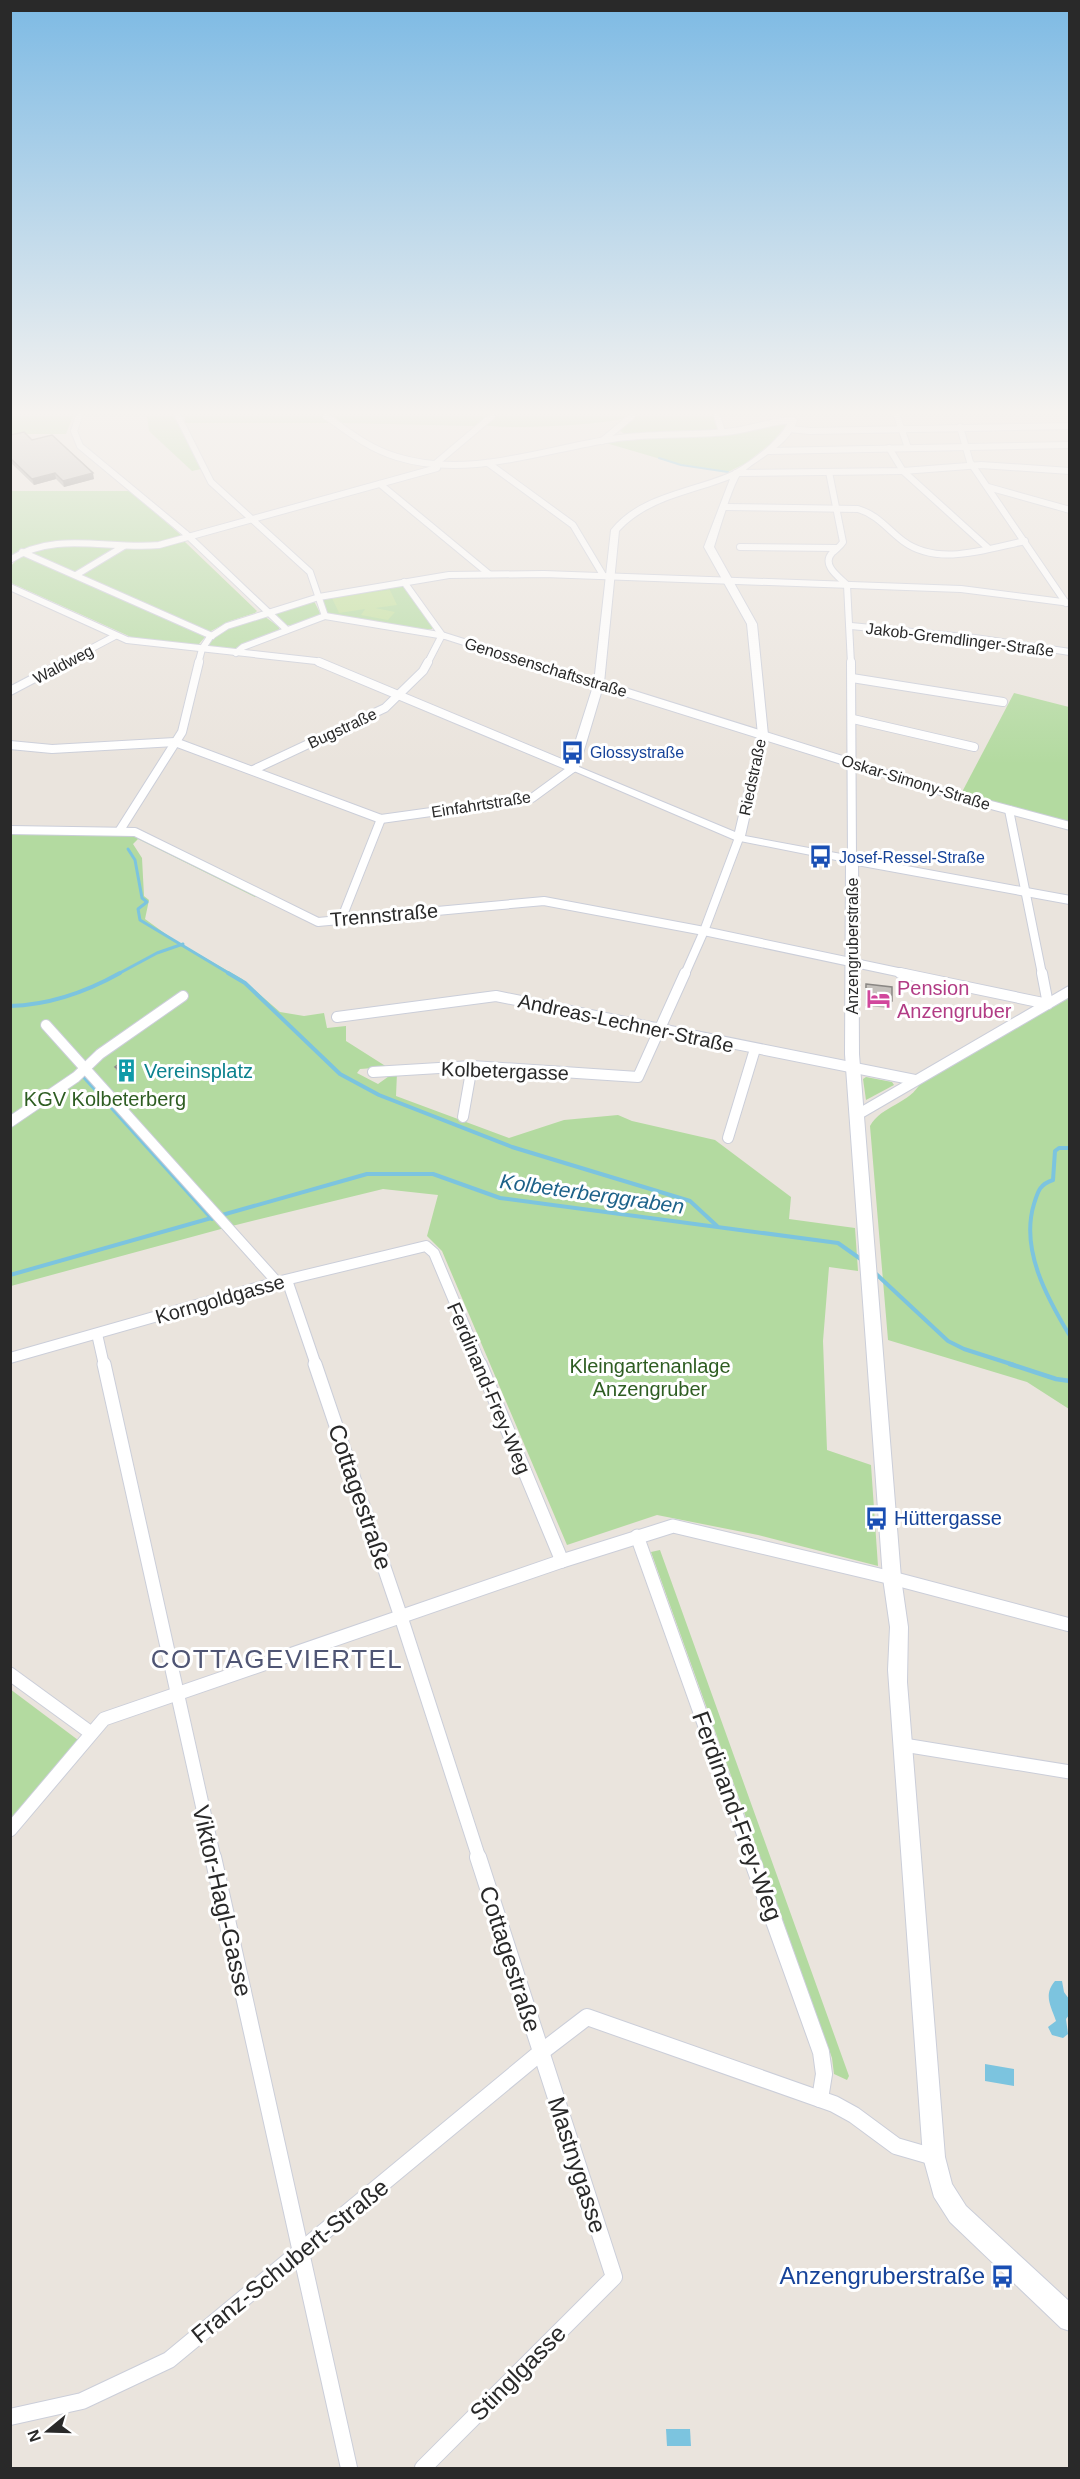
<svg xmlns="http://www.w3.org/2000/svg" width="1080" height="2479" font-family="Arial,sans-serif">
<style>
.green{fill:#b3daa0}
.pitch{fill:#c2e09d}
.water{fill:#7cc4df}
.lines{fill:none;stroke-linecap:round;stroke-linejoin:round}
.stream-far3{stroke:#7cc4df;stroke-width:2}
.stream-far2{stroke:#7cc4df;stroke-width:3}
.stream-far1{stroke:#7cc4df;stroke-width:4}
.stream{stroke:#7cc4df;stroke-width:4.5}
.street-far4-casing{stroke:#cbced9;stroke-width:8}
.street-far3-casing{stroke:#cbced9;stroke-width:10}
.street-far2-casing{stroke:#cbced9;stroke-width:12}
.street-far1-casing{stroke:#cbced9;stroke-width:15}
.street-casing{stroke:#cbced9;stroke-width:18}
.secondary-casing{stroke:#cbced9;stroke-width:2}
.street-far4{stroke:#fff;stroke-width:6}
.street-far3{stroke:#fff;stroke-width:8}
.street-far2{stroke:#fff;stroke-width:10}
.street-far1{stroke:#fff;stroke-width:13}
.street{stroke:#fff;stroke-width:16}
.secondary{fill:#fff;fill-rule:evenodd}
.wall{fill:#a9a6a2}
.shaded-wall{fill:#8a8784}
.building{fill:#c5c1bc;stroke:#8a8784;stroke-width:1.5}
.labels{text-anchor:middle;stroke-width:6;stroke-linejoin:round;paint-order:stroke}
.far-street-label{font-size:16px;fill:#292929;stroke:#fff}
.far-transit-label{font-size:16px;fill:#164399;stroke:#fff;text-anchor:start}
.street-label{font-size:20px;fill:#292929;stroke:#fff}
.hotel-label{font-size:20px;fill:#b23c85;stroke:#fff;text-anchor:start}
.culture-label{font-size:20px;fill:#0d838f;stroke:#fff;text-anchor:start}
.park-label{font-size:20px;fill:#2e5d22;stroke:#fff}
.transit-label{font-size:20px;fill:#164399;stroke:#fff;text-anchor:start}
.water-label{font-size:21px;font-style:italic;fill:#1d6289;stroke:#fff}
.near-street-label{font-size:24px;fill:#292929;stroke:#fff}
.near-transit-label{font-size:24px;fill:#164399;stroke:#fff;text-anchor:end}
.near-neighbourhood-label{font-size:26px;letter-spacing:1.5px;fill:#4f5574;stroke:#fff}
</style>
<rect width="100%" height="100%" fill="#eae4dd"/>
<g class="green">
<path d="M10,416H73L66,434H11Z"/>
<path d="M147,416H175L201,469L192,471L149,431Z"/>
<path d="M185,416H321L330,423H185Z"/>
<path d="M332,416H489L474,426L343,423Z"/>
<path d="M495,416H630C616,425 501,430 485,425Z"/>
<path d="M635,416H714L719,430L626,435L619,430Z"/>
<path d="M783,424L786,426L770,444L746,463L728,472L681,465L606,443L609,441L742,432Z"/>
<path d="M11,491H130L182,536L156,544L85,542L21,550L11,556Z"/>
<path d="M185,542L257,611L255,613L230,621L209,632L80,575L125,547Z"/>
<path d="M65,544L119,547L76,573L29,552Z"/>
<path d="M22,554L205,635V637L199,644L195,645L131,637L11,583V566Z"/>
<path d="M404,586L433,627L432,629L425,630L331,615L327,612L323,600L326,597Z"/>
<path d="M314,601L320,613L319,615L295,625H286L275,614Z"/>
<path d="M264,616L279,627V631L231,650L208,647C213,627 246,622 264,616Z"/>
<path d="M1014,693L1069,707V823L961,794Z"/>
<path d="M11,833L132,834L257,895L255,897L138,839L133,844L142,858L144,896L149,900L145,919L174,940L242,979L280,1012L304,1016L324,1013L327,1028L346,1026V1041L387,1067L360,1069L357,1073L378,1084L392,1074L397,1073L396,1096L509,1138L564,1120L618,1115L632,1121L715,1140L791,1197L789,1219L855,1228L858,1271L829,1267L823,1341L827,1450L871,1465L878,1566L758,1535L657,1515L567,1545L442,1251L427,1236L438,1195L383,1189L232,1226L11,1286Z"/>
<path d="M1069,998V1409L1027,1382L888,1340L870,1126C882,1105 910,1104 921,1082Z"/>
<path d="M866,1077L892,1082L894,1085L866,1100L863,1079Z"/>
<path d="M660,1550L849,2076L847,2080L834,2074L832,2058L651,1552Z"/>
<path d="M10,1689L78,1740L11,1818H10Z"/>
</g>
<path class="pitch" d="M390,590L397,605L375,608L395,612L388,620L361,615L365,609L339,613L332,598Z"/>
<g class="water">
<path d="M1055,1981H1062L1064,1992L1069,1999V2015L1066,2019L1068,2034L1063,2038L1052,2035L1048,2027L1056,2021C1051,2006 1043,1995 1055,1981Z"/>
<path d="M985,2064L1014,2069V2086L985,2081Z"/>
<path d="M666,2429H690L691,2446H667Z"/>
</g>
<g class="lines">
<path class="stream-far3" d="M659,458L681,465L728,472"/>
<g class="stream-far2">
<path d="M128,849L135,860L142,898L147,902L138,909L140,920L230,974"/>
<path d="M118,974L157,953L183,944"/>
</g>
<g class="stream-far1">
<path d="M228,973L245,983L340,1074L379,1095L512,1147L690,1201L717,1226"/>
<path d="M10,1006C50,1005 86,992 120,973"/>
<path d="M84,1077L212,1219"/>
<path d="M1070,1148H1059L1055,1151L1053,1180C1040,1184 1038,1191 1034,1204C1020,1249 1047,1298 1070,1336"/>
<path d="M874,1272L948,1341L964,1349L1014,1365"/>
<path d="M10,1275L367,1174H433L500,1198L838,1243L862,1260"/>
</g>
<path class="stream" d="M1010,1364L1056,1379L1070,1381"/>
<defs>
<g id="street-far4">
<path d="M79,416L74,431L80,446L185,533L287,630"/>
<path d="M178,416L211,482L310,572L325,616"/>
<path d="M326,416C348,432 370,449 397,457C468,479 541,450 612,439C650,433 688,436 726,432C749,430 770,421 793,420"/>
<path d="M717,416L722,432"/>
<path d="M897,416L908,448"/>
<path d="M960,427L970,462L1066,603"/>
<path d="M789,429L810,431L1070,426"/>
<path d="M602,441L632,416"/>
<path d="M889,448L903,471L988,548"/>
<path d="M769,451L1070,445"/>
<path d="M488,463L573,525L603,575"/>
<path d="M434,465L492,416"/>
<path d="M829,472L843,542C840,547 836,549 832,553C821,565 839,577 847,585L851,664"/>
<path d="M736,473L903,471L981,465L1070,471"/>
<path d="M380,484L489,574"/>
<path d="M988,487L1070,510"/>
<path d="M725,507L858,509C878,515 887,529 903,541C938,567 987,549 1025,541"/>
<path d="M740,547L837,548"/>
<path d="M22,552L212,636"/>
<path d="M10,560C55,530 108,550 159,545L437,468"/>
<path d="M76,575L124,546"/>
<path d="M404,582L442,635L427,664"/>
<path d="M10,587L127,640L316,661L322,664"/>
<path d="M325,616L445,636L533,664"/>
<path d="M851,626L975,638L1070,652"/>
<path d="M236,653L243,647L325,616"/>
<path d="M62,664L115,636"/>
<path d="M198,664L202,649L210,637L227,626L319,597L449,575L544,574L961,589L1070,603"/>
</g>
<g id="street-far3">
<path d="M319,662L573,768"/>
<path d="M529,662L957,796L1070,826"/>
<path d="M851,662L852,860L1070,900"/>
<path d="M852,678L1003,702"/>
<path d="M10,691L65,662"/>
<path d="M853,719L974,747"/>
<path d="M10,745L52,749L175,742L381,819L532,798L573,768"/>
<path d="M253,770L385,708L423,671L428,662"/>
<path d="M1009,810L1042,974"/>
<path d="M10,830L135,832L318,922L544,901L704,931L907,974"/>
<path d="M120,830L182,732L199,662"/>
<path d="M341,920L381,819"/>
<path d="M685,974L704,931L739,838"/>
</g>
<g id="street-far2">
<path d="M900,973L1048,1004L1042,973"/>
<path d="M337,1017L496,996L915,1080"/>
<path d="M46,1025L277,1282"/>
<path d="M373,1072L472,1066L638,1077L685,973"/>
<path d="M857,1115L1070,991"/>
<path d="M463,1117L472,1066"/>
<path d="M10,1122L76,1077L100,1054L183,996"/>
<path d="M728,1138L755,1049"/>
<path d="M287,1280L316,1365"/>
<path d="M97,1334L104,1365"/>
<path d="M10,1358L277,1282L426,1246L434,1253L481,1365"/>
</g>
<g id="street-far1">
<path d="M104,1364L214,1858"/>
<path d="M315,1364L401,1617L479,1858"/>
<path d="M480,1364L562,1561"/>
<path d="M637,1536L752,1858"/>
<path d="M10,1674L91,1733"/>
<path d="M904,1745L1070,1772"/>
<path d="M10,1830L104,1719L562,1561L673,1526L892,1578L1070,1625"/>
</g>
<g id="street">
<path d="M213,1857L349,2468"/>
<path d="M751,1857L821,2052L824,2074L820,2099"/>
<path d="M10,2417L82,2401L169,2360L540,2053L587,2017L834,2104L854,2115L896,2146L934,2157"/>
<path d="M423,2468L614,2277L478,1857"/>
</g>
<path id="secondary" d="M790,418L797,420C790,446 759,457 741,474C734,480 718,534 714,547L757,624L768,735L745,836L852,856L858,860L859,1054L901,1578L908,1627L907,1682L945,2157L952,2184L966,2206L1070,2302V2331L1061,2328L950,2222L934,2197L923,2157L888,1670L890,1627L883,1578L845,1054L846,862L735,840L567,768L594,683L611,530C640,493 693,490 734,471C747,464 760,454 771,444C779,436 786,429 790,418ZM730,479L704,547L747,624L758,735L735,832L579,767L604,683L619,531C648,499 692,494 730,479Z"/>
</defs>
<use href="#street-far4" class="street-far4-casing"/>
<use href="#street-far3" class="street-far3-casing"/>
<use href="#street-far2" class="street-far2-casing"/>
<use href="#street-far1" class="street-far1-casing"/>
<use href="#street" class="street-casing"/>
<use href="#secondary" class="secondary-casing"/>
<use href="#street-far4" class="street-far4"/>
<use href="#street-far3" class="street-far3"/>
<use href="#street-far2" class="street-far2"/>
<use href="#street-far1" class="street-far1"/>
<use href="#street" class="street"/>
<use href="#secondary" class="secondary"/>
</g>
<g class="wall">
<path d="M10,435L32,440L94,479L64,487L56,479L34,485L10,462Z"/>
<path d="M866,984L892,1001L891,1008L865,1006V991Z"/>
<path d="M115,1067L134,1068L135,1072L127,1077L116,1070Z"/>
</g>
<g class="shaded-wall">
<path d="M55,473L56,479L34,485L32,479Z"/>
<path d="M93,473L94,479L64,487L63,481Z"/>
<path d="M134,1068L135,1072L127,1077L126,1074Z"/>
</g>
<g class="building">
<path d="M24,432L32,440L52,435L93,473L63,481L55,473L32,479L10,458V435Z"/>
<path d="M866,984L892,987V1001L866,999Z"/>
<path d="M123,1061L134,1068L126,1074L115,1067Z"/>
</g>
<linearGradient id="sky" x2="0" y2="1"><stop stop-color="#7dbae4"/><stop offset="0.54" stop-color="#f6f3f0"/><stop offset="1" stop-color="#f6f3f0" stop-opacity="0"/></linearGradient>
<rect width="1080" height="764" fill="url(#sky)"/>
<defs>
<symbol id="bus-bare" viewBox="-9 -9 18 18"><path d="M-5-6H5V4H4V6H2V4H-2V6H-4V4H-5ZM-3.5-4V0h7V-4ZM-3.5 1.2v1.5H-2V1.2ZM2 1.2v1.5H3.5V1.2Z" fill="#1a4fb4" stroke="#fff" stroke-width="2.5" paint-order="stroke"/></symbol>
<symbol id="hotel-bare" viewBox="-9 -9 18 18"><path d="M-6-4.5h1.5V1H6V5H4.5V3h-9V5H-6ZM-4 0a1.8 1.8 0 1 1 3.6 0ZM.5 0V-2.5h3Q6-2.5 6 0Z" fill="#d1479c" stroke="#fff" stroke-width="2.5" paint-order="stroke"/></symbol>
<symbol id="building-bare" viewBox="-9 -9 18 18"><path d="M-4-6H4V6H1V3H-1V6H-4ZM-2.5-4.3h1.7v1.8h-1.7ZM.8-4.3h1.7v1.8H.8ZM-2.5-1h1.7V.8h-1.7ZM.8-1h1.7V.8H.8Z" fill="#0f9aa8" stroke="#fff" stroke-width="2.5" paint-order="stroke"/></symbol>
</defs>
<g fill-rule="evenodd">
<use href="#bus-bare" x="556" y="736" width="33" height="33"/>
<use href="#bus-bare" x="804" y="840" width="33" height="33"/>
<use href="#hotel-bare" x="862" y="982" width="33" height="33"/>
<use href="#building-bare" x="110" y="1054" width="33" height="33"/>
<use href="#bus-bare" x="860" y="1502" width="33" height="33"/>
<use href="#bus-bare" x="986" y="2260" width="33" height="33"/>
</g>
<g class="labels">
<g class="far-street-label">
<text transform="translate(960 639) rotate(7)" y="6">Jakob-Gremdlinger-Straße</text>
<text transform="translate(63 664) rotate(-28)" y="6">Waldweg</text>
<text transform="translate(546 667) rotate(17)" y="6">Genossenschaftsstraße</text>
<text transform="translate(342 728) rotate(-25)" y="6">Bugstraße</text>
<text transform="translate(752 777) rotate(-78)" y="6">Riedstraße</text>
<text transform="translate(916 782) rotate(17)" y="6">Oskar-Simony-Straße</text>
<text transform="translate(481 804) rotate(-9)" y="6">Einfahrtstraße</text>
<text transform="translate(852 946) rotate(-90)" y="6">Anzengruberstraße</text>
</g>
<g class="far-transit-label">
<text x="590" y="758">Glossystraße</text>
<text x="839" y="863">Josef-Ressel-Straße</text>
</g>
<g class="street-label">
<text transform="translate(384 915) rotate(-5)" y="7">Trennstraße</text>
<text transform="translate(626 1023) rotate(12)" y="7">Andreas-Lechner-Straße</text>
<text transform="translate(505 1071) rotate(2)" y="7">Kolbetergasse</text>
<text transform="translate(220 1299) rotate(-16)" y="7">Korngoldgasse</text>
<text transform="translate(489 1388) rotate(67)" y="7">Ferdinand-Frey-Weg</text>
</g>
<g class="hotel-label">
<text x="897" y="995">Pension<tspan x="897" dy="23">Anzengruber</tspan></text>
</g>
<g class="culture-label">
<text x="144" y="1078">Vereinsplatz</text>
</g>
<g class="park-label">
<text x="105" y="1106">KGV Kolbeterberg</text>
<text x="650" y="1373">Kleingartenanlage<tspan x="650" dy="23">Anzengruber</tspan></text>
</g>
<g class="transit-label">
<text x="894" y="1525">Hüttergasse</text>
</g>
<g class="water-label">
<text transform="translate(592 1194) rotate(8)" y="7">Kolbeterberggraben</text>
</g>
<g class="near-street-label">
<text transform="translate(360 1497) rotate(71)" y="8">Cottagestraße</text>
<text transform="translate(737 1816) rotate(70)" y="8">Ferdinand-Frey-Weg</text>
<text transform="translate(222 1901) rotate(77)" y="8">Viktor-Hagl-Gasse</text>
<text transform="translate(510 1959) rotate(72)" y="8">Cottagestraße</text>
<text transform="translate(577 2165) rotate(72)" y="8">Mastnygasse</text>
<text transform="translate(290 2261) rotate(-39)" y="8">Franz-Schubert-Straße</text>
<text transform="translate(518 2373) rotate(-45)" y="8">Stinglgasse</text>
</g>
<g class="near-transit-label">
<text x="985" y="2284">Anzengruberstraße</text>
</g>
<g class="near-neighbourhood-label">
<text x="277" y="1668">COTTAGEVIERTEL</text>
</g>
</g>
<rect width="1080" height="2479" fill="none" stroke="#292929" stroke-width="24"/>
<g transform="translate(48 2431) rotate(251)" stroke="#ffffff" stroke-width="4.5" paint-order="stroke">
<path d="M0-4.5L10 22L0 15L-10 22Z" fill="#292929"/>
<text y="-9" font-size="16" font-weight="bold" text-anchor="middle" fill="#292929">N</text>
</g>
</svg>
